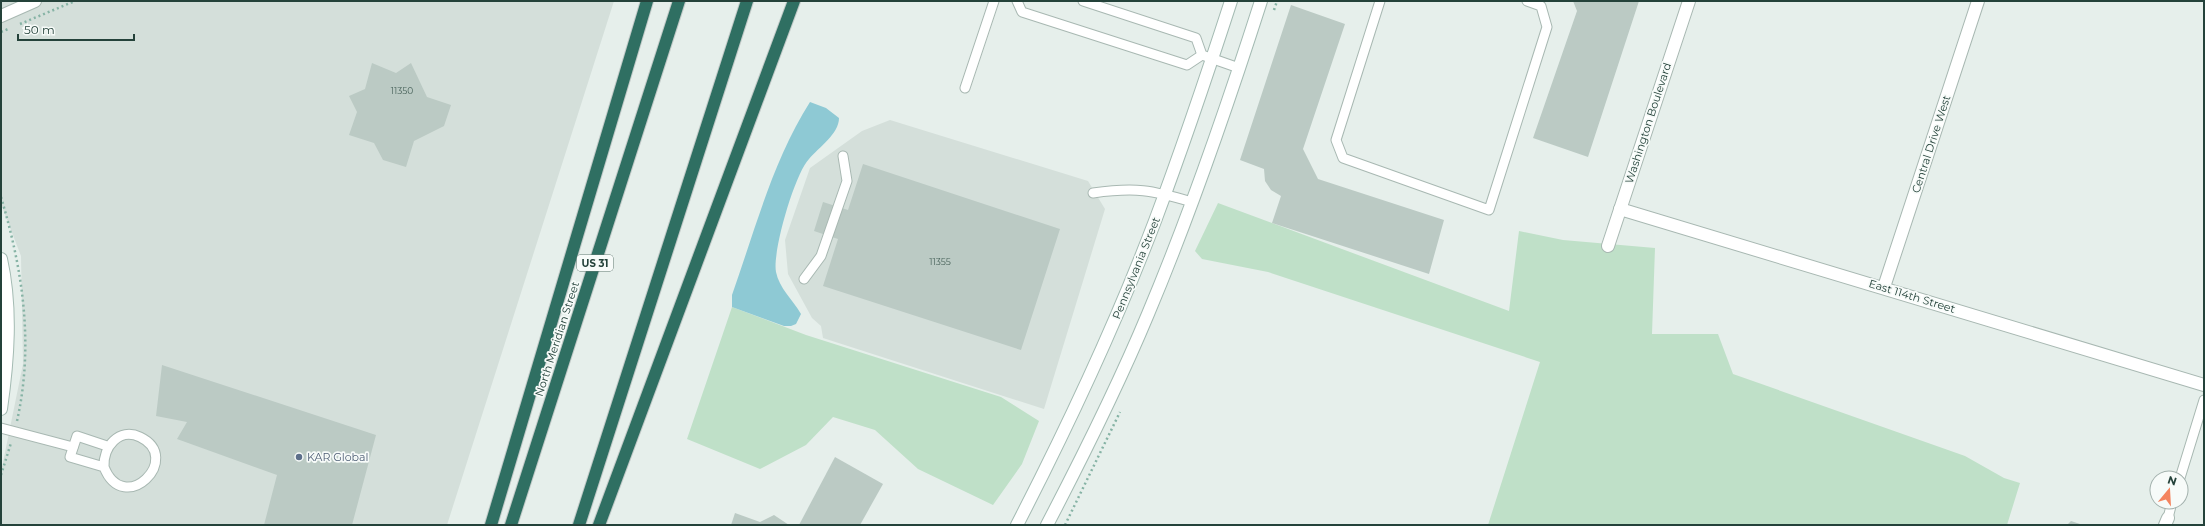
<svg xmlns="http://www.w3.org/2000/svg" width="2205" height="526" font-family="Montserrat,sans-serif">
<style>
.built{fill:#d4dfda}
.green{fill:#bfe0c8}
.water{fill:#8ec9d4}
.building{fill:#bbcac4}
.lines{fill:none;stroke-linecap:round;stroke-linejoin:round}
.lane-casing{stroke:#a8b8b2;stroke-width:11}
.street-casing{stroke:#a8b8b2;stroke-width:14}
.secondary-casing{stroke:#a4bbb3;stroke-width:14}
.highway-casing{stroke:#c2cac8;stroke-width:14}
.path{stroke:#86b3a5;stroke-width:2.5;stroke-dasharray:2 3;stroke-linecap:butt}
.lane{stroke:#fff;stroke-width:9}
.street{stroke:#fff;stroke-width:12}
.secondary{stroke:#fff;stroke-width:12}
.highway{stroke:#2f6f62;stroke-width:12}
.service-dot{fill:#5c6f8a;stroke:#f7fbf9;stroke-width:1.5}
.labels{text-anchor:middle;stroke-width:3.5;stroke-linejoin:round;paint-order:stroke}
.number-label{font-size:9px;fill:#4a645c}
.shield{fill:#f7fbf9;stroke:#637a73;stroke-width:1}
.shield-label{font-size:10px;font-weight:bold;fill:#24423a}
.street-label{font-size:11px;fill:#24423a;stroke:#f7fbf9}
.service-label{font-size:11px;fill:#4e5e75;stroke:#f7fbf9;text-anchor:start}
</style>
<rect width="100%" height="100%" fill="#e6efeb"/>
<g class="built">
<path d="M1,1H614L447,525H1V472L23,364L21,256L1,204Z"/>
<path d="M890,120L1088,181L1105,209L1044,409L823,338L821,326L812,318L788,274L785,240L810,168L862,131Z"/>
</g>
<g class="green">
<path d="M1218,203L1509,311L1519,231L1563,240L1655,248L1652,334H1718L1733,374L1965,456L2004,478L2020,483L2007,525H1488L1540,362L1268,272L1202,259L1195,251Z"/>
<path d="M732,307L806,335L1001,397L1039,421L1022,464L993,505L918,469L875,430L833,417L806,445L760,469L687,439Z"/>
</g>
<path class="water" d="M810,102L826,108L839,118C839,134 819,147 809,159C795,173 772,252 776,272C779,288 793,300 801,314L796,324L791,326H784L732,307V295C755,230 773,160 810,102Z"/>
<g class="building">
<path d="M1573,1H1639L1588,157L1533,138L1577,11Z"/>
<path d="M1291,5L1345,24L1303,149L1318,179L1444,220L1429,274L1272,223L1281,196L1271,190L1265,181L1264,169L1240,160Z"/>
<path d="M372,63L396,73L411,63L427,97L451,105L444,126L414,141L406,167L383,160L374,143L349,135L357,112L349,96L365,89Z"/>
<path d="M863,164L1060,229L1021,350L823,286L838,239L814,231L823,202L848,210Z"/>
<path d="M162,365L376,435L352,525H264L277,475L177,439L187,422L156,416Z"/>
<path d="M835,457L883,484L860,525H799Z"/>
<path d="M735,513L760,522L774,515L789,525H731Z"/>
<path d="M2071,521L2083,525H2067Z"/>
</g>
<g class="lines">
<defs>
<g id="lane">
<path d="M1017,1L1022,12L1187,65L1202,55"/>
<path d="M1083,1L1196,38L1202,55L1239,68"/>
<path d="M1380,1L1336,140L1343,158L1489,210L1547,27L1541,6L1527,1"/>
<path d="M965,88L994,1"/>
<path d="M1093,193C1136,187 1151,190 1192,202"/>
<path d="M804,279L821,256L847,181L843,156"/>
<path d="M1,428L73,447"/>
<path d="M104,467C103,447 119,427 140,437C184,458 124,518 104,467L70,457L77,436L107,446"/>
<path d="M2180,478L2204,400"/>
<path d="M2168,518L2172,502"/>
</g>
<g id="street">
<path d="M1,16L35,1"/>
<path d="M1620,209L2204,385"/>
<path d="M1608,246L1689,1"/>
<path d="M1884,287L1978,1"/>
<path d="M2165,525L2168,518"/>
</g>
<g id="secondary">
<path d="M1,259C12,308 8,360 1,409"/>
<path d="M1017,525C1068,426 1115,326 1155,221C1182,149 1207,75 1231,1"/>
<path d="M1047,525C1083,456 1118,386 1148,314C1191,212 1227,107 1261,1"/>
</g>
<g id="highway">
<path d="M491,525L647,1"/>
<path d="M511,525L679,1"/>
<path d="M579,525L747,1"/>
<path d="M599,525L794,1"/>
</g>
</defs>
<use href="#lane" class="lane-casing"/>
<use href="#street" class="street-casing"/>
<use href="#secondary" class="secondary-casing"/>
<use href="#highway" class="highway-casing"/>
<g class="path">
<path d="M1274,10L1277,1"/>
<path d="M20,24L75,1"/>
<path d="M1,32L8,29"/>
<path d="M1,197C23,271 34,345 17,421"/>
<path d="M1,475L11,443"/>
<path d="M1065,525L1120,412"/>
</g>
<use href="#lane" class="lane"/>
<use href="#street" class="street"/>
<use href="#secondary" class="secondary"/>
<use href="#highway" class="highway"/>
</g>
<circle class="service-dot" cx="299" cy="457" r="4"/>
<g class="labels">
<g class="number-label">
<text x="402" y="94">11350</text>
<text x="940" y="265">11355</text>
</g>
<rect class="shield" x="577" y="255" width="36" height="16" rx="3"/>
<g class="shield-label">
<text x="595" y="267">US 31</text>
</g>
<g class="street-label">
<text transform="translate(1648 123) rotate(-72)" y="4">Washington Boulevard</text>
<text transform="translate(1931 144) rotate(-72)" y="4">Central Drive West</text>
<text transform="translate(1136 268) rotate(-68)" y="4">Pennsylvania Street</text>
<text transform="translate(1912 296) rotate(17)" y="4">East 114th Street</text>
<text transform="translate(557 339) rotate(-72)" y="4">North Meridian Street</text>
</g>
<g class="service-label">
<text x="307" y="461">KAR Global</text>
</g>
</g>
<rect width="2205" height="526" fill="none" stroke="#24423a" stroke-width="4"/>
<g transform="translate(2169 490) rotate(18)"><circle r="19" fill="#f7fbf9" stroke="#a3b1ad"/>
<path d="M0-3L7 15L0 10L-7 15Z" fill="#f4845f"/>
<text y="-6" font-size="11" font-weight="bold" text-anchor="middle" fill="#24423a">N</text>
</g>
<path d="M18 34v6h116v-6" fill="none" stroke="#24423a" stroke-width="2"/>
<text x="24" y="34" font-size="12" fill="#24423a" stroke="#f7fbf9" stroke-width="3" paint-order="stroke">50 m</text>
</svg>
